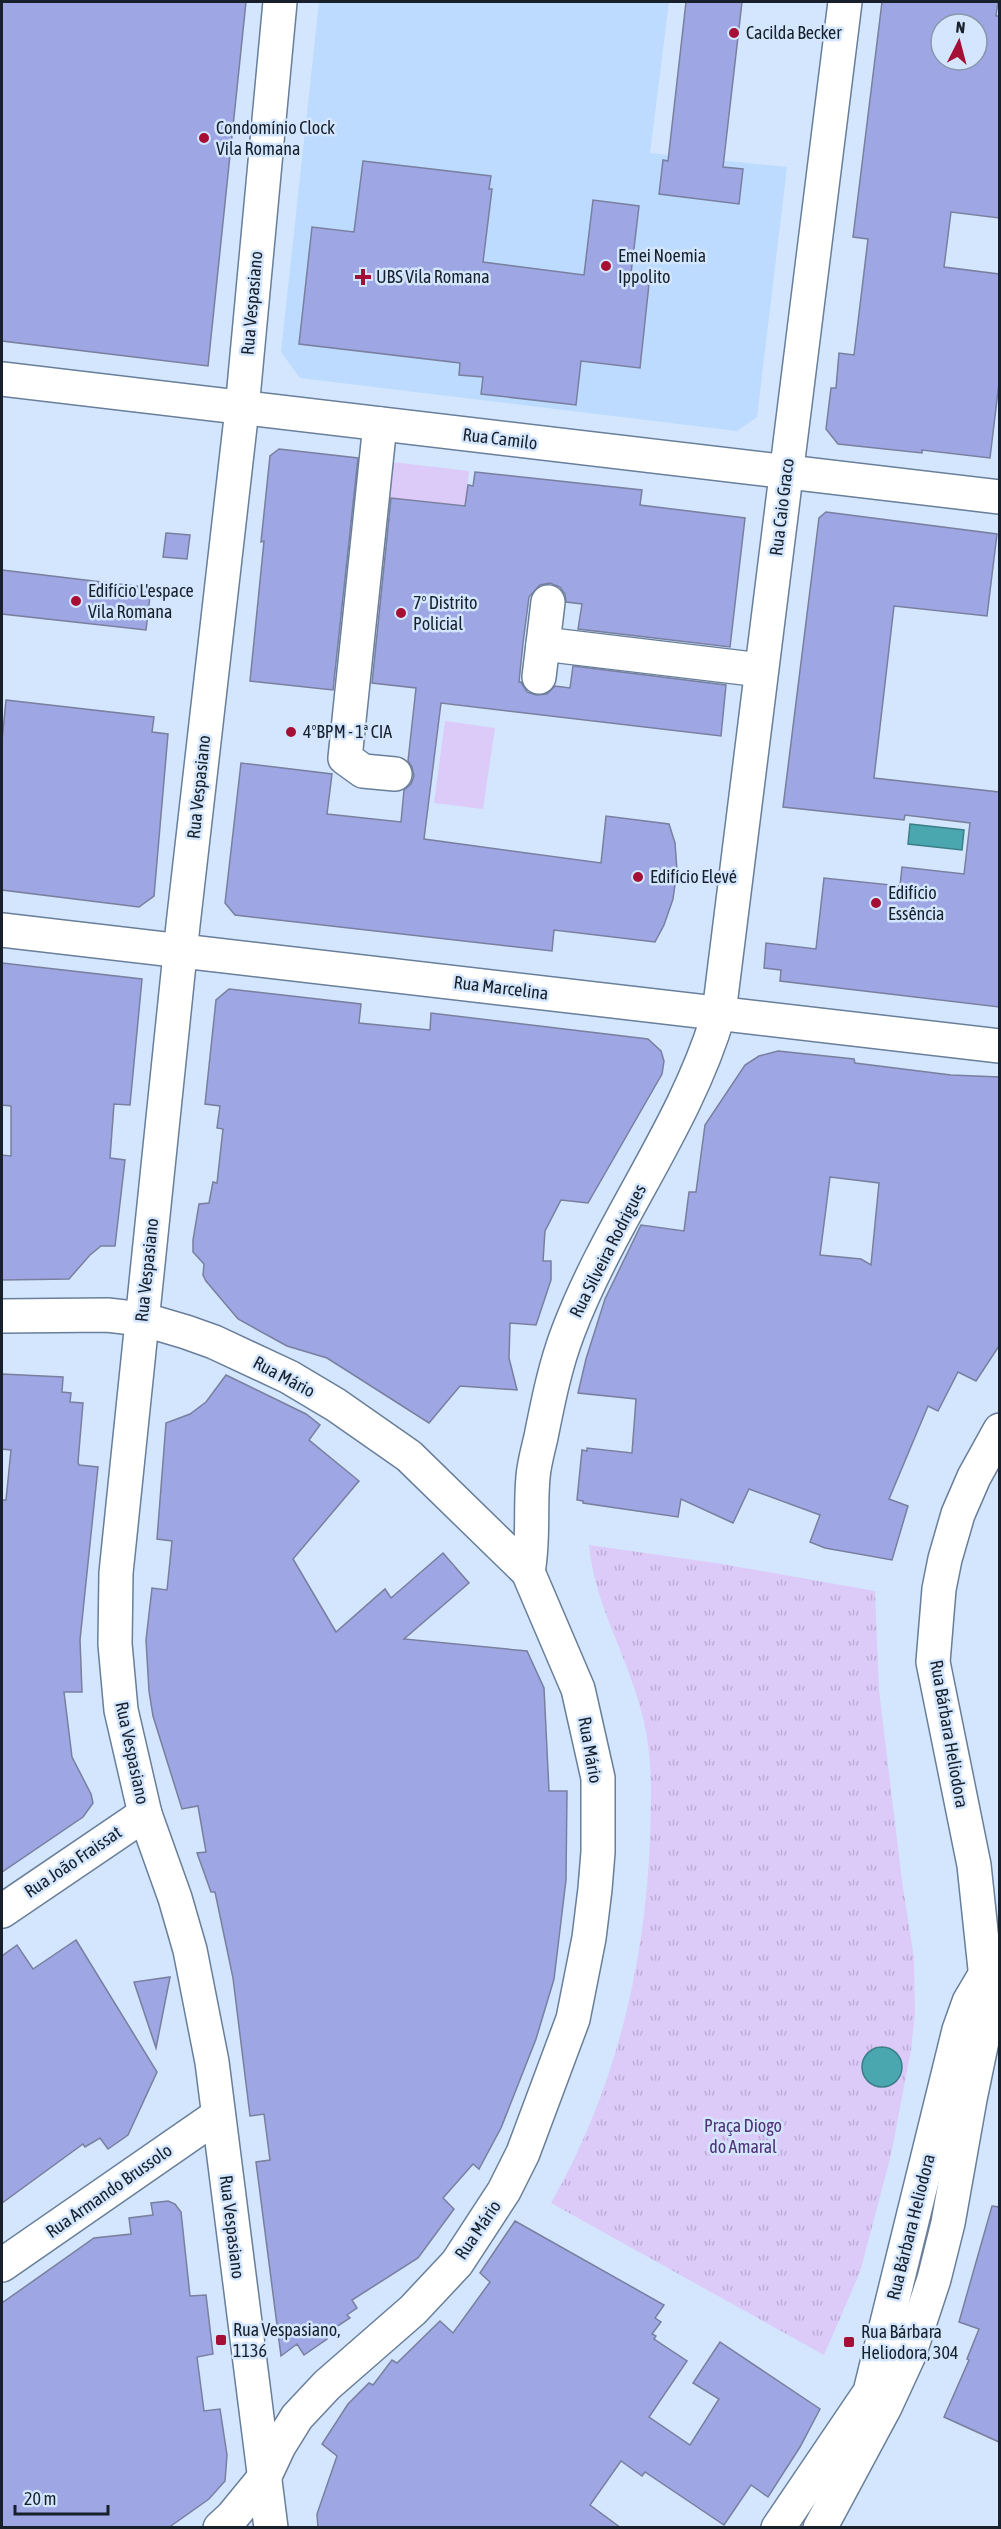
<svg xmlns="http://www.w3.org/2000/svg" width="1001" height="2529" font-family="'Asap Condensed',sans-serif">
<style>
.built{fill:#bddbfe}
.park{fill:url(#park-tufts)}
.garden{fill:#dccaf9}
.water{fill:#4aa6af;stroke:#3b7e87;stroke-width:1.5}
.building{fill:#9ea7e3;stroke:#797f9e;stroke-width:1.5;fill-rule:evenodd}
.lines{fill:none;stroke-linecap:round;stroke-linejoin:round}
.minor-casing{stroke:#687e99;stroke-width:36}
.minor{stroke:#fff;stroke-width:33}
.poi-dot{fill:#a70e35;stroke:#d3e6fe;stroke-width:2}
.labels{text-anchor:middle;stroke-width:5;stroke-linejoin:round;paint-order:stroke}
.poi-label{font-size:18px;fill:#17202b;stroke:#d3e6fe;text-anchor:start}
.street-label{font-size:18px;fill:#17202b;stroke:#d3e6fe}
.park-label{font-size:18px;fill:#503077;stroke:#d3e6fe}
</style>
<defs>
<pattern id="park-tufts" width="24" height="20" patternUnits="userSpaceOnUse" patternTransform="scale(1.5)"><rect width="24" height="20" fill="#dccaf9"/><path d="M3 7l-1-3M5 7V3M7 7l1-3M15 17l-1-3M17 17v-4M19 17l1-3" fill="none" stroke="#bcadd6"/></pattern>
</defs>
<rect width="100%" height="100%" fill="#d3e6fe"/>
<path class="built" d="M319,2H669L650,153L787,167L757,417L737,431L300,378L281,352Z"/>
<path class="park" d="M589,1545L722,1564L875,1591L879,1690L902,1881L914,1958L915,2013L911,2050L891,2155L860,2272L824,2355L551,2203C615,2091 645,1967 650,1839C651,1800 653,1761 644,1722C631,1661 595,1608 589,1545Z"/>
<g class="garden">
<path d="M383,461L469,471L465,506L379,497Z"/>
<path d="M445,721L495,728L483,809L434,803Z"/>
</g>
<g class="water">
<path d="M910,824L964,830L962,850L908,844Z"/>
<circle cx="882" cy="2067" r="20"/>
</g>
<g class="building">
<path d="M2,2H246L208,366L2,341Z"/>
<path d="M686,2H742L723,167L743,169L739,204L659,194L663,160L668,161Z"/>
<path d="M882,2H998L996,16H999V218L951,212L944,267L999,274V383L990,458L922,450V453L838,444L826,429L831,388H836L839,353L854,355L868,239L853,237ZM941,24H977V60H941Z"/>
<path d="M363,161L491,176L489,189H492L483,262L584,275L593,200L639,206L630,282L649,284L640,368L581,361L576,405L481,394L483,377L459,375L460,363L299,344L312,227L354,232Z"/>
<path d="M279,449L358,458L333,690L250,681L264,541L261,542L270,456Z"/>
<path d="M475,472L642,490L640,505L745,518L730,647L578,629L582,604L566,602L565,594L560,587L550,583L540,585L529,597L523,643L519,682H521L527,692L536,695L547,694L555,686L570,688L573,666L726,685L721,736L441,703L424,839L601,863L606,816L669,824L675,843L677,870L673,899L664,925L655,942L554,930L552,951L235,915L225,903L241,763L332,774L327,814L401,822L404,790L411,784L414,776L412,767L408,761L416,688L372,683L391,498L465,506L468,485L473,486Z"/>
<path d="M826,512L997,534L987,616L894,606L874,778L999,792V1007L780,981L781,970L764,968L766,943L816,949L824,878L900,886L902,867L964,874L970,823L905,815L904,820L783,807L819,518Z"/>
<path d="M166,533L190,535L187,559L163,557Z"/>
<path d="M2,570L151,588L146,630L2,614Z"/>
<path d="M6,700L154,717L152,732L168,734L154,896L139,907L2,890V741Z"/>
<path d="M2,963L142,979L130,1105L114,1104L110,1158L125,1160L115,1246H101L90,1255L69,1279L2,1280V1155L11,1156V1106L2,1105Z"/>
<path d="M229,989L361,1004L359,1023L430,1030L431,1013L648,1039L661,1051L664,1061L662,1074L588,1203L561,1200L545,1231L543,1261H551V1280L536,1325L510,1323L509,1358L517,1390L460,1386L429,1423L327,1358L287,1346L238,1319L206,1281L203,1275L204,1264L193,1252V1240L199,1204L209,1203L213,1182L217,1183L223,1129L217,1128L220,1106L205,1104L216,1000Z"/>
<path d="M778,1051L854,1059L855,1063L951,1075L999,1077V1346L976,1381L958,1372L938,1411L928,1406L889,1499L908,1506L892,1560L825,1548L810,1542L820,1515L749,1489L733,1523L681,1499L678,1517L583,1503V1501L577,1500L582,1450L587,1451V1448L632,1453L636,1399L578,1393L586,1359L605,1299L641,1225L684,1231L689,1192H696L705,1125L745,1065L759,1056ZM830,1177L879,1183L871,1265L861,1259L820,1255Z"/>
<path d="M2,1374L63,1377L62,1392L71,1393L70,1402L83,1403L78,1462L79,1465L98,1467L80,1640L82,1692H64L72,1757L91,1794L93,1803L83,1817L2,1872V1500H6L11,1450L2,1449Z"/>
<path d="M226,1375L306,1414L320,1425L309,1440L359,1481L293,1559L336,1632L385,1589L391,1598L443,1553L469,1583L404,1639L527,1651L544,1688L549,1791H567L566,1880L554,1979L536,2039L501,2128L479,2169L473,2164L443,2198L454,2209L418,2258L352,2300L357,2308L347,2315L350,2318L324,2335L327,2339L304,2355L297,2344L281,2356L256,2162L270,2160L264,2114L250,2116L233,1978L215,1892H211L197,1853L206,1852L198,1806L182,1809L153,1716L149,1691L146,1640L152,1588L167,1590L172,1541L157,1539L166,1423L190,1414L206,1402Z"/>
<path d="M76,1940L157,2072L128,2135L108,2149L100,2138L85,2147L83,2144L2,2203V1956L17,1945L33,1969Z"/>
<path d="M170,1977L156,2048L134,1982Z"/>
<path d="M168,2201L175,2204L181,2212L190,2296L206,2295L213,2354L197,2357L204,2411L220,2409L227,2455L225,2481L209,2499L168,2528H2V2303L94,2238L131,2234L129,2218L153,2215L151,2203Z"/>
<path d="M992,2206L999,2207V2442L944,2417L969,2360L967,2359L979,2329L959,2322Z"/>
<path d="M515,2221L664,2305L655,2318L661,2322L652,2334L656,2336L654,2339L687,2361L649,2417L690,2445L719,2399L693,2383L720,2342L820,2409L800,2447L768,2497L751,2485L724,2525L645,2472L642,2476L621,2461L590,2505L621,2528H318L317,2514L337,2456L322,2444L348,2404L369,2383L373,2385L392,2360L397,2363L440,2321L453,2333L490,2282L480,2273Z"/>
</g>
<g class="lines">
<defs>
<g id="minor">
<path d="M2,379L1000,497"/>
<path d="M380,424L345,758L363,771L395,774"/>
<path d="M543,644L761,670"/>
<path d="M539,677L548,602"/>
<path d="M2,930L1000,1046"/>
<path d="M2,1316L107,1315L142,1319L186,1332L214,1342L289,1377L336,1405L409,1456L528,1572L578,1689L598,1778V1852L595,1889L589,1938L573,2019L523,2153L504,2191L457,2263L413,2310L327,2385L297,2417L279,2446L264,2478L232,2517L220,2528"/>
<path d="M528,1572C534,1540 530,1509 533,1477C534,1464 538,1450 541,1437C548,1402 555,1366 568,1332C610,1221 686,1126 719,1013L845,2"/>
<path d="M2,1911L145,1814"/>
<path d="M2,2265L217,2116"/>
<path d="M271,2528L212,2062L190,1950L175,1898L145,1814L121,1710L115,1644L116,1573L183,925L242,409L280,2"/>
<path d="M778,2528L870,2392L959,2030L969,2002L982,1980"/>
<path d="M820,2528L885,2407L909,2355L934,2279L948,2223L970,2099L989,2007L974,1865L933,1662L939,1589L945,1559L958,1514L974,1477L1000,1430"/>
</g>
</defs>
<use href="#minor" class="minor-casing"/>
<use href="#minor" class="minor"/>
</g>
<g class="poi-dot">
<circle cx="734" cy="33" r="6"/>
<circle cx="204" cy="138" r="6"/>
<circle cx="606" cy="266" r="6"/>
<path d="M360 268h6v6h6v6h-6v6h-6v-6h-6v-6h6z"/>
<circle cx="76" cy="601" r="6"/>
<circle cx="401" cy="613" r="6"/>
<circle cx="291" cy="732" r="6"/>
<circle cx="638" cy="877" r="6"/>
<circle cx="876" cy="903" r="6"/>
<rect x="215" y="2334" width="12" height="12" rx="3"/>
<rect x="843" y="2336" width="12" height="12" rx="3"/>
</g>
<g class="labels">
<g class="poi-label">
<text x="746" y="39">Cacilda Becker</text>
<text x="216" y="134">Condomínio Clock<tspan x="216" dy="21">Vila Romana</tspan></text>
<text x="618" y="262">Emei Noemia<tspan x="618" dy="21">Ippolito</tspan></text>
<text x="376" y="283">UBS Vila Romana</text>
<text x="88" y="597">Edifício L'espace<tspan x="88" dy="21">Vila Romana</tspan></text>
<text x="413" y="609">7º Distrito<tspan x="413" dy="21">Policial</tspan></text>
<text x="303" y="738">4ºBPM - 1ª CIA</text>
<text x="650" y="883">Edifício Elevé</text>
<text x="888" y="899">Edifício<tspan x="888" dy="21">Essência</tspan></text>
<text x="233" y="2336">Rua Vespasiano,<tspan x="233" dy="21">1136</tspan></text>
<text x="861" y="2338">Rua Bárbara<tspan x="861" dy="21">Heliodora, 304</tspan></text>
</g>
<g class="street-label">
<text transform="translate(252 303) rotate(-85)" y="6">Rua Vespasiano</text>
<text transform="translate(500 439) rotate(7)" y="6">Rua Camilo</text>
<text transform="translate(782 507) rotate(-83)" y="6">Rua Caio Graco</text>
<text transform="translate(199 787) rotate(-84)" y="6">Rua Vespasiano</text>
<text transform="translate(501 988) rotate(7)" y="6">Rua Marcelina</text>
<text transform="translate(608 1251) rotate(-63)" y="6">Rua Silveira Rodrigues</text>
<text transform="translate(147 1270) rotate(-84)" y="6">Rua Vespasiano</text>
<text transform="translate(284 1377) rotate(28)" y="6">Rua Mário</text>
<text transform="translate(949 1734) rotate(80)" y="6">Rua Bárbara Heliodora</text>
<text transform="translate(590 1750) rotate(80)" y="6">Rua Mário</text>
<text transform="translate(132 1753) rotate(78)" y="6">Rua Vespasiano</text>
<text transform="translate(73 1862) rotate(-34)" y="6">Rua João Fraissat</text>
<text transform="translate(109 2191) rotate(-35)" y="6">Rua Armando Brussolo</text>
<text transform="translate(232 2227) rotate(83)" y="6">Rua Vespasiano</text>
<text transform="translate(911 2227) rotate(-76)" y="6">Rua Bárbara Heliodora</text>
<text transform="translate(478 2230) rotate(-56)" y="6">Rua Mário</text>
</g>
<g class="park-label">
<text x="743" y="2132">Praça Diogo<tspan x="743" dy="21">do Amaral</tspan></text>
</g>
</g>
<rect width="1001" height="2529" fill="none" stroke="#17202b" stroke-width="6"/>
<g transform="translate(959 42) rotate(6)"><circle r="28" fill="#d3e6fe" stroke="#8897aa" stroke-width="1.5"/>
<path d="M0-4.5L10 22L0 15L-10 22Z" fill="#a70e35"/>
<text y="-9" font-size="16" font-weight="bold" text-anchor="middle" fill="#17202b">N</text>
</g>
<path d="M15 2505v9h93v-9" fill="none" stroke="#17202b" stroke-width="3"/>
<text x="24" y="2505" font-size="18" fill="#17202b" stroke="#d3e6fe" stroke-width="4.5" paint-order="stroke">20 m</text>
</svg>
